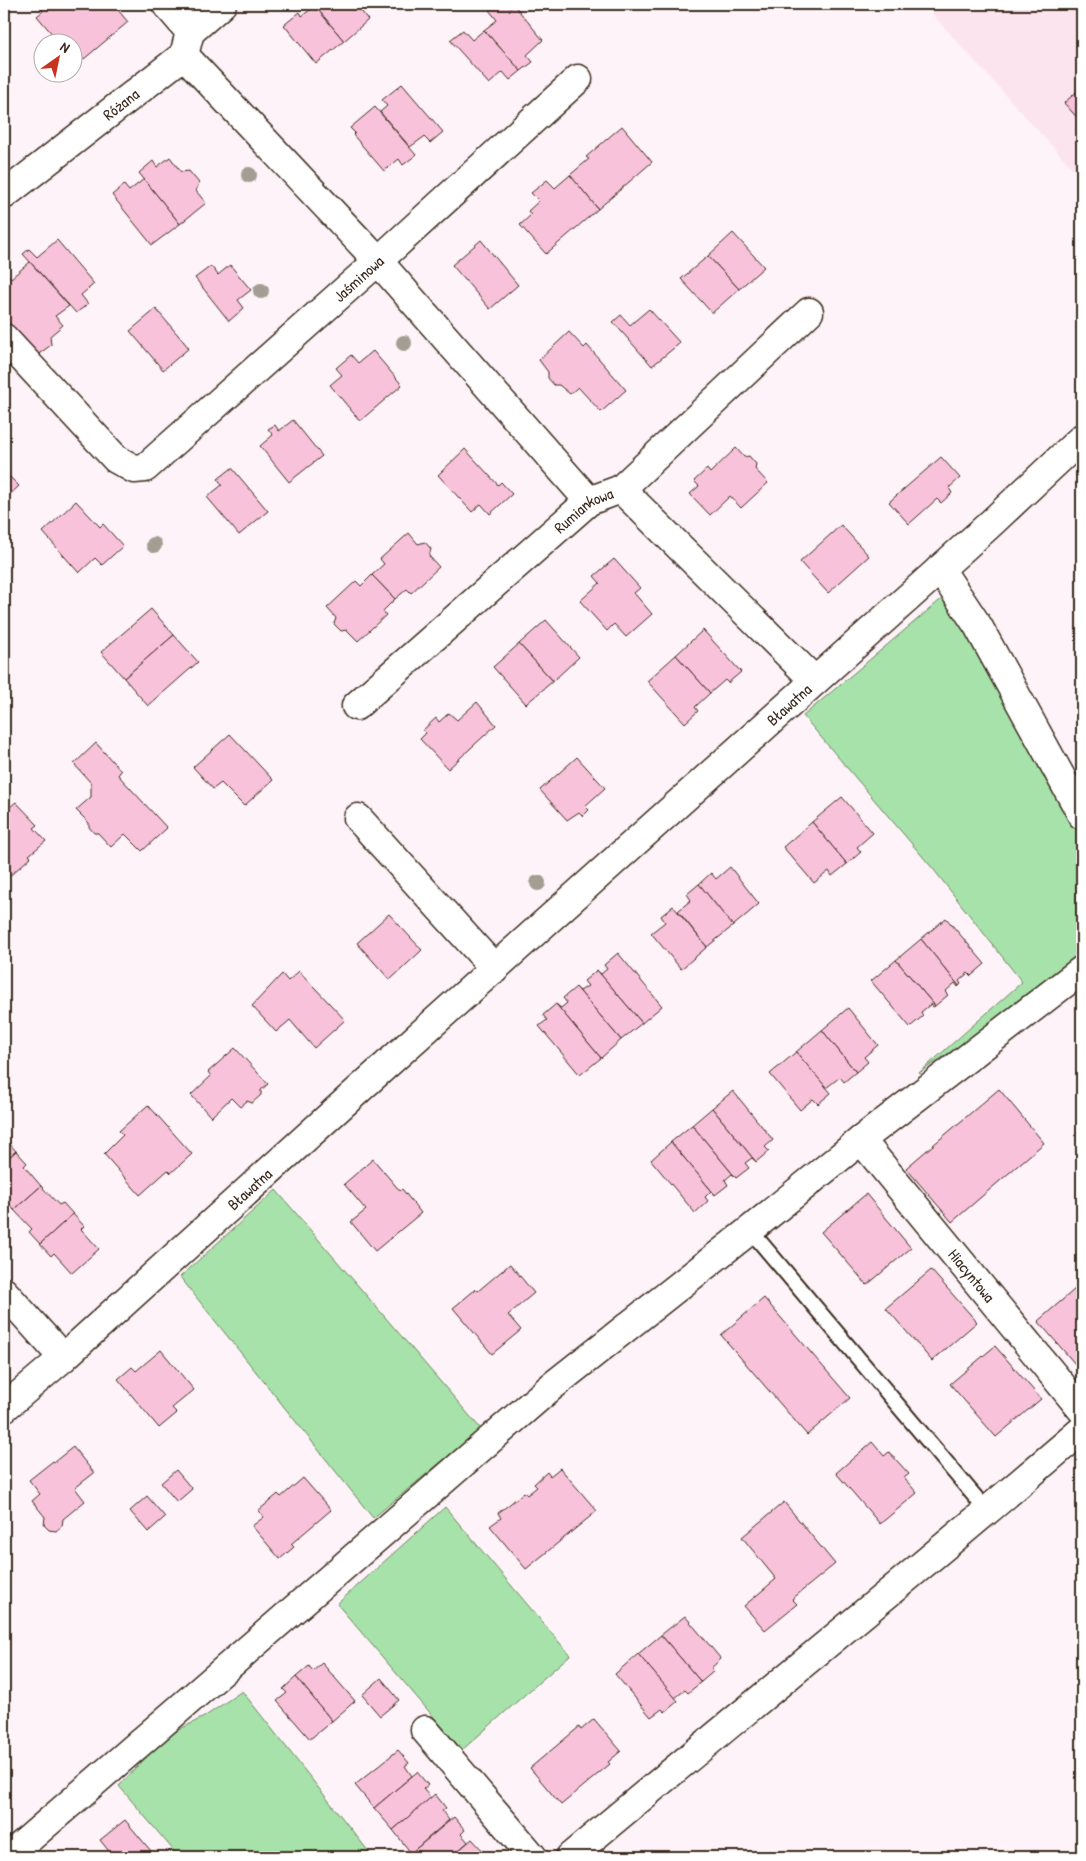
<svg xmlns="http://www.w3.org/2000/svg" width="1086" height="1861" font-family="'Patrick Hand',sans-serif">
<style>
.built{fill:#fce4ef}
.green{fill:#a6e2a9;stroke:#708664}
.building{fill:#f9c2db;stroke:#3b2a1e}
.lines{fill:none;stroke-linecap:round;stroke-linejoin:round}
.service-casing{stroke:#3b2a1e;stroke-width:18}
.minor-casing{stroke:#3b2a1e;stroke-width:31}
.service{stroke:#fff;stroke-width:14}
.minor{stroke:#fff;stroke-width:28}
.tree{fill:#a29e93}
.labels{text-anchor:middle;stroke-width:4;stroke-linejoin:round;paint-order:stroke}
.street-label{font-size:16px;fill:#3b2a1e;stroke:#fff}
</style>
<rect width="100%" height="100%" fill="#fef3f8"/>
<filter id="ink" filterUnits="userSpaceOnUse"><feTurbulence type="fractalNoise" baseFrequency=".02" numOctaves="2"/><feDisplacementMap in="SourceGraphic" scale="10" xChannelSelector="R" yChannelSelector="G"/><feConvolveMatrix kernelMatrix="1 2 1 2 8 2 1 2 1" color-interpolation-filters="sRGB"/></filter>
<g filter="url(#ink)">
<path class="built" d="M923,4H1082V179Z"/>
<g class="green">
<path d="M945,596L971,628L1082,838V947L1058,980L919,1073L1022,982L934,870L803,716Z"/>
<path d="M276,1190L481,1429L373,1518L180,1277Z"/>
<path d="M445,1507L570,1655L462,1750L337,1604Z"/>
<path d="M242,1691L373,1857H179L119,1786L166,1736L204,1717Z"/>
</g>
<g class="building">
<path d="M38,4H113L128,22L84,59L72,46V42H59L37,16L43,11Z"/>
<path d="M317,4H356L368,20L344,41L315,6Z"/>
<path d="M496,4H507L510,8L514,5L543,40L527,55L533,62L521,71L484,30L497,20L489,10Z"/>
<path d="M315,6L344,41L316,64L284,25L300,12L302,16Z"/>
<path d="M463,30L472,40L484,30L521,71L510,80L503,72L489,84L450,40Z"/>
<path d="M402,84L443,132L430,143L424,137L410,147L380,112L387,106L382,100Z"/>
<path d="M1082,87V123L1064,103Z"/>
<path d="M375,107L416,155L403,165L399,159L384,171L353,135L355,133L350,128Z"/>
<path d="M622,126L652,162L598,209L570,175L589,159L586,157Z"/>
<path d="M170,157L181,172L189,171L199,183L196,191L206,203L180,224L139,173L153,161L157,167Z"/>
<path d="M570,175L598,209L546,254L520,225L531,215L528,211L539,201L531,193L547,180L555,188Z"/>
<path d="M144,179L180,224L152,245L112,195L124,185L129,191Z"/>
<path d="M733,233L764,267L739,289L708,256Z"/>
<path d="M57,240L94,284L81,295L88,304L76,313L23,254L29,249L37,257Z"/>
<path d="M481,240L518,285L490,309L452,265Z"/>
<path d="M708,256L739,289L712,313L681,279Z"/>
<path d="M30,262L69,306L55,316L63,325L50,336L51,345L36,356L4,322V292L8,288L4,282V270L11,278Z"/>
<path d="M230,265L251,290L238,300L244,308L229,321L195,278L211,266L218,275Z"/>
<path d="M156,309L189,348L163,370L130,331Z"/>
<path d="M649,309L680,343L652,366L613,322L621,315L630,325Z"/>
<path d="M569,332L584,348L587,345L626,390L601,412L578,387L570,394L559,385H554L548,378V372L539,360Z"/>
<path d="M373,351L402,385L360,421L330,385L342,375L336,368L351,355L358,363Z"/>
<path d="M293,420L322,456L289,482L260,446L273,435L268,429L275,425L279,431Z"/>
<path d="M736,448L744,457L749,456L756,464L755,469L768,483L741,508L730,496L710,515L690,494L699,486L694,481L707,469L710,473Z"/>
<path d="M465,449L498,485L501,482L512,494L490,514L481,504L472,512L438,475Z"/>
<path d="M941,457L960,478L949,488L952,493L941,503L937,499L909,524L889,502Z"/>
<path d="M232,468L268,511L239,535L207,497L222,485L218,479Z"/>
<path d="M4,471L19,486L4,500Z"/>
<path d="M76,501L100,527L103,524L123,546L102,565L95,558L79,573L43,532Z"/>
<path d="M841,525L869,556L828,593L800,562Z"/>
<path d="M409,533L418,544L425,542L431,549L429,556L439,567L411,593L407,589L395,599L372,575L384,564L380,559Z"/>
<path d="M614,559L640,588L634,593L652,614L626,637L614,624L607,631L580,601L600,583L594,576Z"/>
<path d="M372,575L395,599L383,611L386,615L358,641L347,630L341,631L334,624L336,618L327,608L356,581L361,586Z"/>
<path d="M151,609L174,635L124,678L101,652Z"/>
<path d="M546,620L579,657L553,681L519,644Z"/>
<path d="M703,630L741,672L728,683L725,680L710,693L676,655Z"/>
<path d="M174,635L198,662L148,706L124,678Z"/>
<path d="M519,644L553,681L526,704L493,667Z"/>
<path d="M676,655L710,693L695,707L698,711L685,723L647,681Z"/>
<path d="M477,702L496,725L448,769L420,739L426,733L423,730L436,718L439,722L449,713L457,720Z"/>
<path d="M230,734L273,780L244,806L221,783L213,789L193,767Z"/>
<path d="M96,743L121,771L118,775L167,828L142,851L125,834L111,847L98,833H94L89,827V823L76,810L91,797V783L74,764Z"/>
<path d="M577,757L605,788L585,806L589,810L583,816L579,812L567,820L540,790Z"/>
<path d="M842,797L873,833L857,847L861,852L847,864L812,822Z"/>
<path d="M16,802L38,825L34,828L46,841L29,855L31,857L4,881V812Z"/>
<path d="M812,822L847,864L832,876L829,871L814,883L783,847Z"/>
<path d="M730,867L759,904L733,926L699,884L711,873L716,879Z"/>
<path d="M699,884L733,926L707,947L678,911L691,900L687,894Z"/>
<path d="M673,906L707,947L681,969L651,933L665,922L661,916Z"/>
<path d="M389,914L422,950L390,980L357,943Z"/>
<path d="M946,918L985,964L971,976L968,973L959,981L961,984L959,986L921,939Z"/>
<path d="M921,939L959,986L958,987L955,983L945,992L948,995L935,1006L896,960Z"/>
<path d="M618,953L662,1006L642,1023L597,970L601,974L607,969L604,965Z"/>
<path d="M896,960L935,1006L933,1007L931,1004L921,1012L923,1016L910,1027L871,981Z"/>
<path d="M597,970L642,1023L621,1040L576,987L580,991L588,986L584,981Z"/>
<path d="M299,971L345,1020L314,1048L290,1020L276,1032L252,1006L282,974L288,981Z"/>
<path d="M576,987L621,1040L601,1058L556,1004L561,1008L567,1003L563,998Z"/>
<path d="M556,1004L601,1058L580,1075L539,1026L547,1020L543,1015Z"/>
<path d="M848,1008L878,1045L864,1057L868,1062L856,1072L822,1030Z"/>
<path d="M822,1030L856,1072L844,1082L840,1077L826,1088L796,1052Z"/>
<path d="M235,1048L268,1084L261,1090V1095L252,1103L247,1101L240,1107L231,1098L211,1117L191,1095L211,1076L208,1072Z"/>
<path d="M796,1052L831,1093L818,1104L813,1099L800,1110L770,1074Z"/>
<path d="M999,1089L1044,1143L952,1222L906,1168Z"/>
<path d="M733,1091L773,1140L765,1147L769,1151L756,1162L712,1108Z"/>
<path d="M148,1105L192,1154L171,1173L168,1170L140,1195L104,1154L123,1135L119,1131Z"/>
<path d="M712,1108L756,1162L752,1158L745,1163L749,1168L736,1178L692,1125Z"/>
<path d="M692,1125L736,1178L732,1174L725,1180L728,1185L715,1195L671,1142Z"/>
<path d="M5,1139L16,1151L4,1162V1140Z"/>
<path d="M671,1142L715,1195L711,1191L705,1197L708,1201L695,1213L651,1160Z"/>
<path d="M16,1151L27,1163L24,1166L41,1186L14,1210L4,1198V1162Z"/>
<path d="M373,1159L400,1191L402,1189L421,1213L375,1251L351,1222L366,1210L344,1184Z"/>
<path d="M41,1186L59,1205L63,1203L73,1214L40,1244L29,1232L32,1229L14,1210Z"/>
<path d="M866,1194L911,1248L867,1285L821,1232Z"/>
<path d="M73,1214L84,1226L81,1229L99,1249L72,1273L54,1253L51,1256L40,1244Z"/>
<path d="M510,1264L534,1293L508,1315L521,1330L492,1354L453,1308L476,1289L478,1291Z"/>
<path d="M931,1270L977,1322L932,1361L886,1308Z"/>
<path d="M1082,1283V1372L1038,1321Z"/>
<path d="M764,1298L850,1398L807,1435L721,1335Z"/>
<path d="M995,1346L1041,1399L996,1437L950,1384Z"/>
<path d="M161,1350L194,1390L172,1408L177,1413L159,1428L118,1379L132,1367L136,1371Z"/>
<path d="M872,1442L884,1456L889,1452L909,1474L904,1478L917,1493L880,1524L836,1473Z"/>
<path d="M73,1447L94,1473L75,1488L85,1501L63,1519L62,1526L56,1531L49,1530L44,1525L45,1517L32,1501L40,1494L29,1480L53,1461L54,1462Z"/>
<path d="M560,1468L597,1511L526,1569L490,1526L501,1518L498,1513L511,1503L524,1492L527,1495L537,1487L534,1484L547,1472L550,1476Z"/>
<path d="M176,1470L192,1489L177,1502L161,1483Z"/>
<path d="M303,1478L331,1510L291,1544L294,1547L280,1559L252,1526L264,1517L258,1511L278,1494L281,1497Z"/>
<path d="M147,1496L165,1517L148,1532L130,1511Z"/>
<path d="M784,1502L835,1564L792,1599L797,1604L765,1630L744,1606L776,1579L742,1537Z"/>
<path d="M685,1616L721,1659L711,1668L714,1671L701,1682L661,1635Z"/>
<path d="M661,1635L701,1682L688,1693L685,1690L675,1698L638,1654Z"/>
<path d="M638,1654L678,1701L665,1712L662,1709L651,1717L615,1674Z"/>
<path d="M322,1663L355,1701L332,1721L296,1677L309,1666L313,1671Z"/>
<path d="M296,1677L332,1721L310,1739L277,1701L287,1693L283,1689Z"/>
<path d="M381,1678L399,1700L380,1716L362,1695Z"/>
<path d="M594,1719L621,1751L608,1762L610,1764L561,1805L530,1768L579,1727L581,1730Z"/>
<path d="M398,1750L409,1763L405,1766L412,1776L374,1808L355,1785Z"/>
<path d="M417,1772L428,1785L423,1789L431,1798L393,1830L374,1808Z"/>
<path d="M435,1794L446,1808L442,1811L449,1820L411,1853L393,1830Z"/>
<path d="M454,1817L465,1830L461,1834L468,1842L451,1857H415L411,1853Z"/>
<path d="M125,1820L156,1857H109L112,1855L100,1840Z"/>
<path d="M472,1839L484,1852L479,1856L481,1857H451Z"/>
</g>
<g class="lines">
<defs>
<path id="service" d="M750,1230L988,1512"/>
<g id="minor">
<path d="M166,4L190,32"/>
<path d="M184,55L378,261L589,501"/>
<path id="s1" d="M4,195L184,55L190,32L222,4"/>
<path id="s2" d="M4,338L116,459L134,469L145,468L378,261L578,79"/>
<path d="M621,489L814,680"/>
<path d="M940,569L978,626L1082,815"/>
<path id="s3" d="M356,706L589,501L621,489L809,312"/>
<path d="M358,818L495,969"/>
<path id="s4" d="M861,1140L1082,1410"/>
<path d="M4,1292L63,1358"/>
<path id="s5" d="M4,1408L63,1358L364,1085L988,526L1082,438"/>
<path d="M425,1730L533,1857"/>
<path d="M8,1857L551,1387L750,1230L861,1140L1082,970"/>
<path d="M570,1857C740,1714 914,1575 1082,1430"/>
</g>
</defs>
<use href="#service" class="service-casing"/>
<use href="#minor" class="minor-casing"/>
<use href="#service" class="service"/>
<use href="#minor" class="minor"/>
</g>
<g class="tree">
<circle cx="249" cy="175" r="8"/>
<circle cx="261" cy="291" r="8"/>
<circle cx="404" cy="343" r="8"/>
<circle cx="154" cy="545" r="8"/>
<circle cx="538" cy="883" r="8"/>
</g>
</g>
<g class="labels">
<g class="street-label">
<text dy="6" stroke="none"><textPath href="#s1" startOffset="148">Różana</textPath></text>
<text dy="6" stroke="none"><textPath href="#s2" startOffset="482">Jaśminowa</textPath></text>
<text dy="6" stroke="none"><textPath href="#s3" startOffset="301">Rumiankowa</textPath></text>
<text dy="6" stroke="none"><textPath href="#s5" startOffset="1054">Bławatna</textPath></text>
<text dy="6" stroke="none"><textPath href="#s5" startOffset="329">Bławatna</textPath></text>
<text dy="6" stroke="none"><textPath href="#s4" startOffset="175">Hiacyntowa</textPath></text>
</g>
</g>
<rect width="1086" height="1861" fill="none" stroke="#fff" stroke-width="20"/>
<rect x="10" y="10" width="1066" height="1841" fill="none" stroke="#3b2a1e" stroke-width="2" filter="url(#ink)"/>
<g transform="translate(58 58) rotate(33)"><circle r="24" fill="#ffffff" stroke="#b1aaa5"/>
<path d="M0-4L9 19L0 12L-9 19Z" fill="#c8321e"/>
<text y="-8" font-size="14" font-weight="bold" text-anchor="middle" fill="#3b2a1e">N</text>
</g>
</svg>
